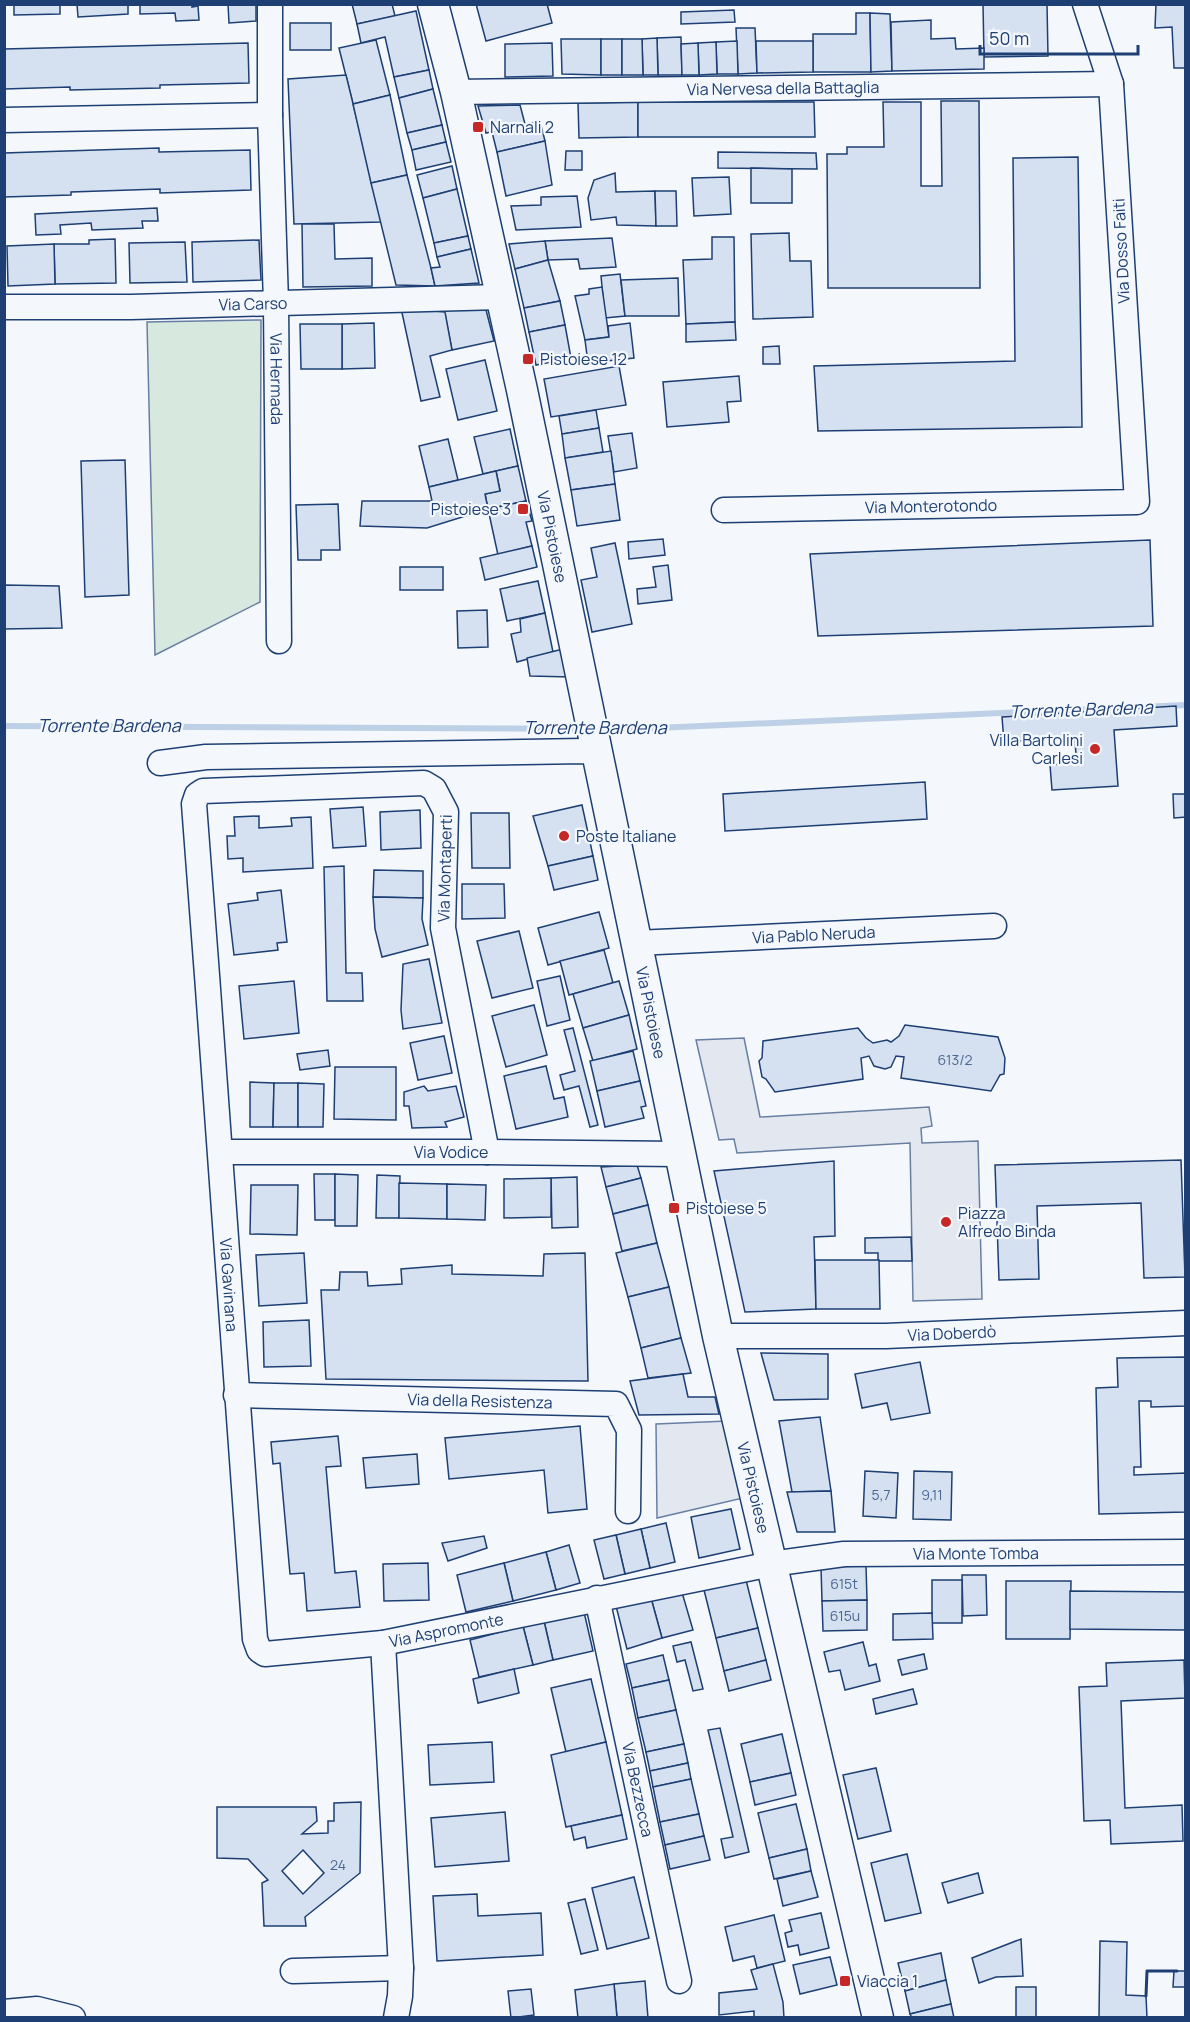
<svg xmlns="http://www.w3.org/2000/svg" width="1190" height="2022" font-family="Manrope,sans-serif">
<style>
.green{fill:#d7e8df;stroke:#687fa3;stroke-width:1.5}
.parking{fill:#e3e8f0;stroke:#687fa3;stroke-width:1.5}
.lines{fill:none;stroke-linecap:round;stroke-linejoin:round}
.stream{stroke:#bed0e5;stroke-width:6}
.building{fill:#d5e0f0;stroke:#1d3f73;stroke-width:1.5;fill-rule:evenodd}
.minor-casing{stroke:#1d3f73;stroke-width:27}
.major-casing{stroke:#1d3f73;stroke-width:33}
.minor{stroke:#f4f7fb;stroke-width:24}
.major{stroke:#f4f7fb;stroke-width:30}
.wall{stroke:#1d3f73;stroke-width:3}
.poi-dot{fill:#c62828;stroke:#f4f7fb;stroke-width:2}
.labels{text-anchor:middle;stroke-width:4.5;stroke-linejoin:round;paint-order:stroke}
.number-label{font-size:14px;fill:#4b6792}
.street-label{font-size:16px;fill:#1d3f73;stroke:#f4f7fb}
.poi-label{font-size:16px;fill:#1d3f73;stroke:#f4f7fb;text-anchor:start}
.water-label{font-size:18px;font-style:italic;fill:#1d3f73;stroke:#f4f7fb}
</style>
<rect width="100%" height="100%" fill="#f4f7fb"/>
<path class="green" d="M261,320L260,602L155,655L147,322Z"/>
<g class="parking">
<path d="M744,1038L760,1117L929,1107L932,1126L921,1128L922,1143L978,1141L982,1299L913,1301L910,1143L737,1153L734,1139L719,1140L696,1040Z"/>
<path d="M728,1421L743,1498L657,1518L656,1424Z"/>
</g>
<g class="lines">
<g class="stream">
<path d="M4,726L583,729"/>
<path d="M599,729H633L1186,705"/>
</g>
</g>
<g class="building">
<path d="M14,4H60V14L14,15Z"/>
<path d="M77,4H128V14L78,17Z"/>
<path d="M140,4H192V7L198,6L199,20L176,21L175,13L140,14Z"/>
<path d="M228,4H256V21L229,23Z"/>
<path d="M352,4H392L395,16L357,24Z"/>
<path d="M476,4H547L552,23L486,41Z"/>
<path d="M983,4H1047L1048,56L984,57Z"/>
<path d="M1156,4H1186V68H1174L1172,27L1155,28Z"/>
<path d="M734,10L735,22L681,24V12Z"/>
<path d="M416,11L429,70L394,77L385,37L361,43L357,24Z"/>
<path d="M856,13H870L871,72H813V34H856Z"/>
<path d="M870,13L890,14L892,71L871,72Z"/>
<path d="M931,20V39L955,38L956,49L984,48V69L892,71L891,22Z"/>
<rect x="290" y="23" width="41" height="27"/>
<path d="M736,28H755L757,73L738,74Z"/>
<path d="M681,37L682,75H658L657,38Z"/>
<path d="M657,38L658,75H643L642,39Z"/>
<path d="M561,39H601V75L562,74Z"/>
<rect x="601" y="39" width="21" height="36"/>
<path d="M622,39H642L643,75H622Z"/>
<path d="M376,40L390,95L353,104L339,48Z"/>
<path d="M737,41L738,74H717L716,42Z"/>
<path d="M756,41H813V72L757,73Z"/>
<path d="M716,42L717,74L699,75L698,43Z"/>
<path d="M248,43L249,83L160,85V88L70,90V87L4,89V49Z"/>
<path d="M552,43L553,76L505,77V44Z"/>
<path d="M698,43L699,75H682L681,44Z"/>
<path d="M429,70L433,89L399,98L394,77Z"/>
<path d="M346,75L382,222L294,224L288,79Z"/>
<path d="M433,89L442,125L407,133L399,98Z"/>
<path d="M390,95L407,175L371,183L353,104Z"/>
<path d="M941,101H979L980,288H828L827,154H847V147H884L883,102H921V186H942Z"/>
<path d="M638,102V137L579,138L578,103Z"/>
<path d="M638,102H814L815,137H638Z"/>
<path d="M520,105L525,124L486,133L478,106Z"/>
<path d="M540,121L545,141L497,152L492,132Z"/>
<path d="M442,125L446,142L412,150L407,133Z"/>
<path d="M545,141L552,185L506,196L497,152Z"/>
<path d="M446,142L451,162L416,170L412,150Z"/>
<path d="M159,148V152L250,150L251,190L160,193V189L71,192V195L4,197V153Z"/>
<path d="M566,151H582V170H565Z"/>
<path d="M718,152L816,153L817,169L718,168Z"/>
<path d="M1078,157L1082,427L818,431L814,366L1015,361L1013,158Z"/>
<path d="M452,166L457,189L423,198L417,175Z"/>
<path d="M751,168L792,169V203H751Z"/>
<path d="M615,173L616,192L655,191L656,226L617,225L616,217L591,220L588,198L594,180Z"/>
<path d="M407,175L431,268L435,286L396,285L371,183Z"/>
<path d="M729,177L731,214L694,216L692,178Z"/>
<path d="M457,189L468,236L434,243L423,198Z"/>
<path d="M655,191H676L677,226H656Z"/>
<path d="M577,196L581,227L516,230L511,206L541,205V197Z"/>
<path d="M157,208L158,221H142L143,228L92,230L91,223L60,225L61,234L36,235L35,214Z"/>
<path d="M302,224H334L335,259L372,258V286L303,287Z"/>
<path d="M789,233L790,261H811L813,317L753,319L751,234Z"/>
<path d="M468,236L471,249L437,257L434,243Z"/>
<path d="M712,237H734L735,322L686,324L683,260L712,259Z"/>
<path d="M612,238L616,267L580,269L578,259L548,260L545,241Z"/>
<path d="M115,239L116,283L55,284L54,244H89V240Z"/>
<path d="M259,240L261,280L193,282L192,242Z"/>
<path d="M545,241L548,260L515,269L509,244Z"/>
<path d="M185,242L187,282L130,283L129,243Z"/>
<path d="M54,244L55,284L8,286L7,246Z"/>
<path d="M471,249L479,283L435,286L431,268L440,267L437,257Z"/>
<path d="M548,260L560,301L524,308L515,269Z"/>
<path d="M620,274L625,316L605,318L601,276Z"/>
<path d="M678,278L679,316H625L621,280Z"/>
<path d="M602,287L609,337L585,340L575,296L589,294V289Z"/>
<path d="M560,301L565,325L529,332L524,308Z"/>
<path d="M443,305L485,306L494,341L452,350Z"/>
<path d="M401,308L445,312L452,350L430,356L440,397L421,401Z"/>
<path d="M735,322L736,340L686,342V324Z"/>
<path d="M374,323L375,368L342,369V324Z"/>
<path d="M630,323L634,358L588,363L585,340L609,337L608,326Z"/>
<path d="M300,324H342V369H301Z"/>
<path d="M565,325L571,358L536,365L529,332Z"/>
<path d="M779,346L780,364H763V347Z"/>
<path d="M485,360L497,411L458,420L446,369Z"/>
<path d="M619,366L626,405L551,417L544,379Z"/>
<path d="M739,376L741,401L727,402L729,422L667,427L663,382Z"/>
<path d="M596,410L599,428L562,434L559,416Z"/>
<path d="M599,428L603,452L565,458L562,434Z"/>
<path d="M510,429L518,466L483,474L474,437Z"/>
<path d="M632,433L637,468L614,472L608,436Z"/>
<path d="M448,439L458,480L429,487L419,446Z"/>
<path d="M611,451L615,484L571,490L565,458Z"/>
<path d="M125,460L129,595L85,597L81,461Z"/>
<path d="M518,466L526,501L488,509L485,494L500,491L496,471Z"/>
<path d="M496,471L500,491L485,494L488,509L427,528L360,526L362,501H432L429,487Z"/>
<path d="M615,484L620,520L577,526L571,490Z"/>
<path d="M526,501L532,521L526,522L532,546L498,555L488,509Z"/>
<path d="M338,504L340,550H321V560H298L296,505Z"/>
<path d="M663,539L665,555L629,559L628,542Z"/>
<path d="M1150,540L1153,626L818,636L810,554Z"/>
<path d="M615,543L632,624L592,632L581,580L597,577L591,548Z"/>
<path d="M532,546L537,567L485,580L480,558Z"/>
<path d="M668,565L672,600L638,604L637,589L656,587L653,567Z"/>
<rect x="400" y="567" width="43" height="23"/>
<path d="M538,581L545,613L507,621L500,589Z"/>
<path d="M4,585L59,586L62,628L4,629Z"/>
<path d="M487,610L488,647L458,648L457,611Z"/>
<path d="M545,613L553,652L517,662L511,634L521,632L520,619Z"/>
<path d="M567,648L571,677L530,676L527,658Z"/>
<path d="M1176,706L1177,726L1114,730L1118,786L1052,790L1050,765L1061,764V758L1076,757L1075,737L1004,742L1002,717Z"/>
<path d="M925,782L927,819L725,831L723,794Z"/>
<path d="M1173,794H1186V817L1174,818Z"/>
<path d="M582,805L593,856L548,866L533,816Z"/>
<path d="M363,807L366,846L333,848L330,809Z"/>
<path d="M420,810L421,848L381,850L380,812Z"/>
<path d="M471,813H509L510,868H472Z"/>
<path d="M259,816V828L292,826L291,818L311,817L313,868L243,872V858L228,859L227,836H235L234,817Z"/>
<path d="M593,856L598,880L554,890L548,866Z"/>
<path d="M344,866L346,973H362L363,1001H327L324,867Z"/>
<path d="M374,870L423,871V898L373,897Z"/>
<path d="M462,884H504L505,918L462,919Z"/>
<path d="M281,890L287,942L277,943L278,950L234,955L228,904L258,900L257,893Z"/>
<path d="M373,897L423,898L422,919L428,945L382,957L375,929Z"/>
<path d="M599,912L609,948L548,965L538,928Z"/>
<path d="M519,931L533,988L492,998L477,941Z"/>
<path d="M604,950L613,983L569,995L560,961Z"/>
<path d="M429,959L442,1023L403,1029L401,1010L403,964Z"/>
<path d="M560,976L570,1020L547,1026L537,981Z"/>
<path d="M294,981L299,1033L244,1039L239,986Z"/>
<path d="M619,981L629,1015L583,1028L573,994Z"/>
<path d="M534,1005L547,1055L506,1067L492,1016Z"/>
<path d="M629,1015L637,1049L593,1061L583,1028Z"/>
<path d="M905,1025L998,1037L1005,1058L1004,1074L1000,1075L991,1091L901,1078L904,1057L896,1056L891,1067L885,1069L874,1066L869,1056L861,1058L863,1079L775,1092L766,1079L762,1077L759,1061L762,1058L763,1041L858,1028L866,1038L873,1043L887,1040L891,1042L899,1036Z"/>
<path d="M573,1028L598,1125L590,1127L579,1086L564,1090L560,1075L575,1071L564,1030Z"/>
<path d="M444,1036L452,1073L418,1080L410,1043Z"/>
<path d="M328,1050L330,1066L300,1070L297,1054Z"/>
<path d="M633,1051L640,1081L597,1091L590,1061Z"/>
<path d="M546,1066L554,1099L564,1097L568,1117L516,1129L504,1076Z"/>
<path d="M335,1067H396V1120L334,1119Z"/>
<path d="M640,1081L646,1106L641,1107L644,1118L605,1127L597,1091Z"/>
<path d="M250,1082L274,1083L273,1127H250Z"/>
<path d="M274,1083H298V1127H273Z"/>
<path d="M298,1083L324,1084L323,1127H298Z"/>
<path d="M424,1086L428,1091L456,1086L464,1117L445,1122L447,1127L412,1128L409,1106H404V1092Z"/>
<path d="M1181,1160L1185,1277L1144,1278L1141,1203L1037,1206L1039,1279L999,1280L995,1165Z"/>
<path d="M834,1161L835,1236L814,1237L816,1309L745,1312L714,1171Z"/>
<path d="M637,1165L641,1178L606,1187L601,1167Z"/>
<path d="M314,1174H335V1220H315Z"/>
<path d="M335,1174L358,1175L357,1226H335Z"/>
<path d="M377,1175L400,1176L399,1218H376Z"/>
<path d="M577,1177L578,1227L552,1228L551,1178Z"/>
<path d="M551,1178V1217L504,1218V1179Z"/>
<path d="M641,1178L648,1205L613,1214L606,1187Z"/>
<path d="M399,1183L447,1184V1219L399,1218Z"/>
<path d="M447,1184L486,1185L485,1220L447,1219Z"/>
<path d="M251,1185H298L297,1235L250,1234Z"/>
<path d="M648,1205L657,1243L622,1251L613,1214Z"/>
<path d="M911,1237L912,1261H878V1253H865V1238Z"/>
<path d="M657,1243L669,1287L628,1297L616,1253Z"/>
<path d="M304,1253L307,1303L259,1306L256,1255Z"/>
<path d="M585,1253L588,1381L326,1379L321,1290H339L340,1272H367L368,1286L402,1284L401,1269L452,1265V1274L543,1276L544,1254Z"/>
<path d="M815,1260H879L880,1309H816Z"/>
<path d="M669,1287L681,1338L641,1348L628,1297Z"/>
<path d="M309,1320L311,1366L264,1367L263,1322Z"/>
<path d="M681,1338L691,1373L648,1378L641,1348Z"/>
<path d="M761,1353L828,1354V1399L774,1400Z"/>
<path d="M1186,1357V1406L1151,1407V1401H1139L1141,1467H1134V1475L1186,1473V1512L1099,1514L1096,1388L1118,1387L1117,1358Z"/>
<path d="M920,1362L930,1413L891,1420L887,1403L862,1408L855,1374Z"/>
<path d="M683,1374L688,1397H715L719,1414L639,1415L630,1381Z"/>
<path d="M820,1417L831,1491L792,1492L779,1421Z"/>
<path d="M580,1426L587,1509L548,1513L544,1470L449,1479L445,1438Z"/>
<path d="M338,1436L341,1466L326,1467L335,1573L356,1571L360,1607L307,1611L304,1573L290,1574L280,1463L273,1464L271,1442Z"/>
<path d="M417,1454L419,1484L366,1488L363,1458Z"/>
<path d="M865,1471L898,1473L896,1518L863,1516Z"/>
<path d="M914,1471L952,1472L951,1520L913,1519Z"/>
<path d="M831,1491L835,1532H797L787,1492Z"/>
<path d="M731,1509L740,1549L699,1558L691,1517Z"/>
<path d="M666,1523L675,1562L650,1568L641,1529Z"/>
<path d="M641,1529L650,1568L625,1574L616,1535Z"/>
<path d="M616,1535L625,1574L604,1579L594,1540Z"/>
<path d="M484,1536L487,1548L448,1561L442,1543Z"/>
<path d="M569,1545L580,1583L556,1590L546,1552Z"/>
<path d="M546,1552L556,1590L513,1601L504,1563Z"/>
<path d="M428,1563L429,1600L384,1601L383,1564Z"/>
<path d="M504,1563L513,1601L466,1612L457,1575Z"/>
<path d="M866,1566L867,1600L822,1601L821,1567Z"/>
<path d="M962,1575H986L987,1615L963,1616Z"/>
<path d="M745,1576L758,1628L716,1638L703,1586Z"/>
<rect x="932" y="1580" width="30" height="43"/>
<path d="M1006,1581H1071L1070,1639H1006Z"/>
<path d="M681,1589L693,1630L662,1638L651,1598Z"/>
<path d="M1070,1591L1186,1592V1630L1070,1629Z"/>
<path d="M651,1598L662,1638L627,1649L616,1606Z"/>
<path d="M867,1600V1630L823,1631L822,1601Z"/>
<path d="M584,1612L593,1651L553,1660L544,1621Z"/>
<path d="M932,1613L933,1639L893,1640V1614Z"/>
<path d="M544,1621L553,1660L533,1665L523,1626Z"/>
<path d="M523,1626L533,1665L479,1677L470,1640Z"/>
<path d="M758,1628L766,1660L724,1671L716,1638Z"/>
<path d="M691,1642L703,1689L693,1691L685,1660L677,1662L673,1646Z"/>
<path d="M863,1642L869,1666L876,1664L880,1681L845,1690L840,1670L829,1672L824,1652Z"/>
<path d="M924,1654L927,1669L902,1675L898,1660Z"/>
<path d="M663,1655L669,1680L632,1688L626,1664Z"/>
<path d="M766,1660L771,1680L729,1691L724,1671Z"/>
<path d="M1184,1660L1185,1698L1121,1701L1125,1808L1182,1805L1183,1841L1111,1844L1110,1820L1084,1821L1079,1687L1107,1686L1106,1663Z"/>
<path d="M514,1669L519,1693L478,1703L473,1679Z"/>
<path d="M591,1679L606,1742L566,1752L551,1688Z"/>
<path d="M669,1680L676,1710L638,1718L632,1688Z"/>
<path d="M913,1689L917,1704L876,1714L873,1699Z"/>
<path d="M676,1710L684,1744L646,1752L638,1718Z"/>
<path d="M720,1728L749,1852L725,1858L721,1839L733,1837L708,1730Z"/>
<path d="M782,1734L791,1773L750,1782L741,1744Z"/>
<path d="M492,1742L494,1782L430,1785L428,1745Z"/>
<path d="M606,1742L622,1815L566,1827L551,1755Z"/>
<path d="M684,1744L688,1763L650,1771L646,1752Z"/>
<path d="M688,1763L691,1779L653,1787L650,1771Z"/>
<path d="M876,1768L891,1831L858,1839L843,1775Z"/>
<path d="M791,1773L796,1795L755,1805L750,1782Z"/>
<path d="M691,1779L699,1814L660,1822L653,1787Z"/>
<path d="M361,1802L360,1873L305,1917L306,1926H264L262,1883L268,1880L248,1859L217,1858V1807H316L317,1821L302,1834L328,1833V1821H334V1803ZM303,1850L324,1873L303,1894L282,1871Z"/>
<path d="M796,1804L807,1849L769,1858L758,1813Z"/>
<path d="M505,1812L509,1861L435,1867L431,1818Z"/>
<path d="M699,1814L704,1836L665,1845L660,1822Z"/>
<path d="M622,1815L627,1839L587,1848L585,1837L574,1840L571,1826Z"/>
<path d="M704,1836L710,1860L670,1869L665,1845Z"/>
<path d="M807,1849L811,1871L774,1879L769,1858Z"/>
<path d="M907,1854L921,1913L885,1921L871,1863Z"/>
<path d="M811,1871L818,1897L783,1906L777,1879Z"/>
<path d="M978,1873L983,1893L948,1903L942,1883Z"/>
<path d="M634,1877L649,1938L607,1949L592,1888Z"/>
<path d="M477,1894L478,1916L541,1913L543,1955L437,1961L433,1896Z"/>
<path d="M585,1899L598,1950L581,1954L568,1903Z"/>
<path d="M821,1913L829,1948L800,1955L798,1945L788,1947L785,1933L792,1931L789,1920Z"/>
<path d="M774,1915L785,1961L757,1968L754,1956L733,1961L725,1927Z"/>
<path d="M1021,1939L1023,1976L996,1977L979,1983L972,1958Z"/>
<path d="M1100,1941L1127,1942L1126,1995L1146,1996L1147,2018H1099Z"/>
<path d="M941,1953L946,1980L905,1991L898,1963Z"/>
<path d="M830,1957L837,1985L800,1994L793,1965Z"/>
<path d="M773,1964L783,2002L784,2018H754V2011L719,2015V1993L757,1989L751,1970Z"/>
<path d="M1174,1971H1186V1987H1173Z"/>
<path d="M946,1980L951,2004L910,2014L905,1991Z"/>
<path d="M645,1981L648,2018H617L614,1984Z"/>
<path d="M614,1984L617,2018H578L575,1990Z"/>
<rect x="1016" y="1987" width="20" height="31"/>
<path d="M531,1989L534,2015L511,2018L508,1991Z"/>
<path d="M951,2004L954,2018H912L910,2014Z"/>
</g>
<g class="lines">
<defs>
<g id="minor">
<path id="s1" d="M270,4V115L276,303L279,641"/>
<path id="s2" d="M456,92L1111,84"/>
<path d="M4,120L270,115"/>
<path id="s3" d="M4,307H131L500,297"/>
<path id="s4" d="M724,510L1137,502L1111,84L1085,4"/>
<path d="M160,763L206,757L584,751L597,753"/>
<path id="s5" d="M636,943L994,926"/>
<path id="s6" d="M221,1152H487L679,1154"/>
<path id="s7" d="M487,1152L443,928L446,812L434,789L424,783L203,791L197,795L194,804C216,1082 233,1360 255,1639L259,1650L265,1654L383,1643L771,1564L844,1554L1186,1552"/>
<path id="s8" d="M718,1336H886L1186,1323"/>
<path id="s9" d="M236,1395L616,1404L629,1430L628,1511"/>
<path id="s10" d="M597,1598L679,1981"/>
<path d="M383,1643L401,1968L400,1996L396,2018"/>
<path d="M293,1971L401,1968"/>
<path d="M4,2012L37,2009L73,2018"/>
</g>
<g id="major">
<path id="s11" d="M433,4L456,92L522,390L718,1336L878,2018"/>
</g>
</defs>
<use href="#minor" class="minor-casing"/>
<use href="#major" class="major-casing"/>
<use href="#minor" class="minor"/>
<use href="#major" class="major"/>
<path class="wall" d="M1146,1996L1147,1971H1177"/>
</g>
<g class="poi-dot">
<rect x="472" y="121" width="12" height="12" rx="3"/>
<rect x="522" y="353" width="12" height="12" rx="3"/>
<rect x="517" y="503" width="12" height="12" rx="3"/>
<circle cx="1095" cy="749" r="6"/>
<circle cx="564" cy="836" r="6"/>
<rect x="668" y="1202" width="12" height="12" rx="3"/>
<circle cx="946" cy="1222" r="6"/>
<rect x="839" y="1975" width="12" height="12" rx="3"/>
</g>
<g class="labels">
<g class="number-label">
<text x="955" y="1065">613/2</text>
<text x="881" y="1500">5,7</text>
<text x="932" y="1500">9,11</text>
<text x="844" y="1589">615t</text>
<text x="845" y="1621">615u</text>
<text x="338" y="1870">24</text>
</g>
<g class="street-label">
<text dy="6" stroke="none"><textPath href="#s2" startOffset="327">Via Nervesa della Battaglia</textPath></text>
<text transform="translate(1121 251) rotate(-93)" y="6">Via Dosso Faiti</text>
<text dy="6" stroke="none"><textPath href="#s3" startOffset="249">Via Carso</textPath></text>
<text dy="6" stroke="none"><textPath href="#s1" startOffset="375">Via Hermada</textPath></text>
<text dy="6" stroke="none"><textPath href="#s4" startOffset="207">Via Monterotondo</textPath></text>
<text dy="6" stroke="none"><textPath href="#s11" startOffset="546">Via Pistoiese</textPath></text>
<text dy="6" stroke="none"><textPath href="#s7" startOffset="288">Via Montaperti</textPath></text>
<text dy="6" stroke="none"><textPath href="#s5" startOffset="178">Via Pablo Neruda</textPath></text>
<text dy="6" stroke="none"><textPath href="#s11" startOffset="1032">Via Pistoiese</textPath></text>
<text dy="6" stroke="none"><textPath href="#s6" startOffset="230">Via Vodice</textPath></text>
<text dy="6" stroke="none"><textPath href="#s7" startOffset="1102">Via Gavinana</textPath></text>
<text dy="6" stroke="none"><textPath href="#s8" startOffset="234">Via Doberdò</textPath></text>
<text dy="6" stroke="none"><textPath href="#s9" startOffset="244">Via della Resistenza</textPath></text>
<text dy="6" stroke="none"><textPath href="#s11" startOffset="1518">Via Pistoiese</textPath></text>
<text dy="6" stroke="none"><textPath href="#s7" startOffset="2196">Via Monte Tomba</textPath></text>
<text dy="6" stroke="none"><textPath href="#s7" startOffset="1659">Via Aspromonte</textPath></text>
<text dy="6" stroke="none"><textPath href="#s10" startOffset="196">Via Bezzecca</textPath></text>
</g>
<g class="poi-label">
<text x="490" y="133">Narnali 2</text>
<text x="540" y="365">Pistoiese 12</text>
<text x="511" y="515" text-anchor="end">Pistoiese 3</text>
<text x="1083" y="746" text-anchor="end">Villa Bartolini<tspan x="1083" dy="18">Carlesi</tspan></text>
<text x="576" y="842">Poste Italiane</text>
<text x="686" y="1214">Pistoiese 5</text>
<text x="958" y="1219">Piazza<tspan x="958" dy="18">Alfredo Binda</tspan></text>
<text x="857" y="1987">Viaccia 1</text>
</g>
<g class="water-label">
<text transform="translate(1081 710) rotate(-2)" y="6">Torrente Bardena</text>
<text x="109" y="732">Torrente Bardena</text>
<text x="595" y="734">Torrente Bardena</text>
</g>
</g>
<rect width="1190" height="2022" fill="none" stroke="#1d3f73" stroke-width="12"/>
<path d="M980 45v9h158v-9" fill="none" stroke="#1d3f73" stroke-width="3"/>
<text x="989" y="45" font-size="18" fill="#1d3f73" stroke="#f4f7fb" stroke-width="4.5" paint-order="stroke">50 m</text>
</svg>
